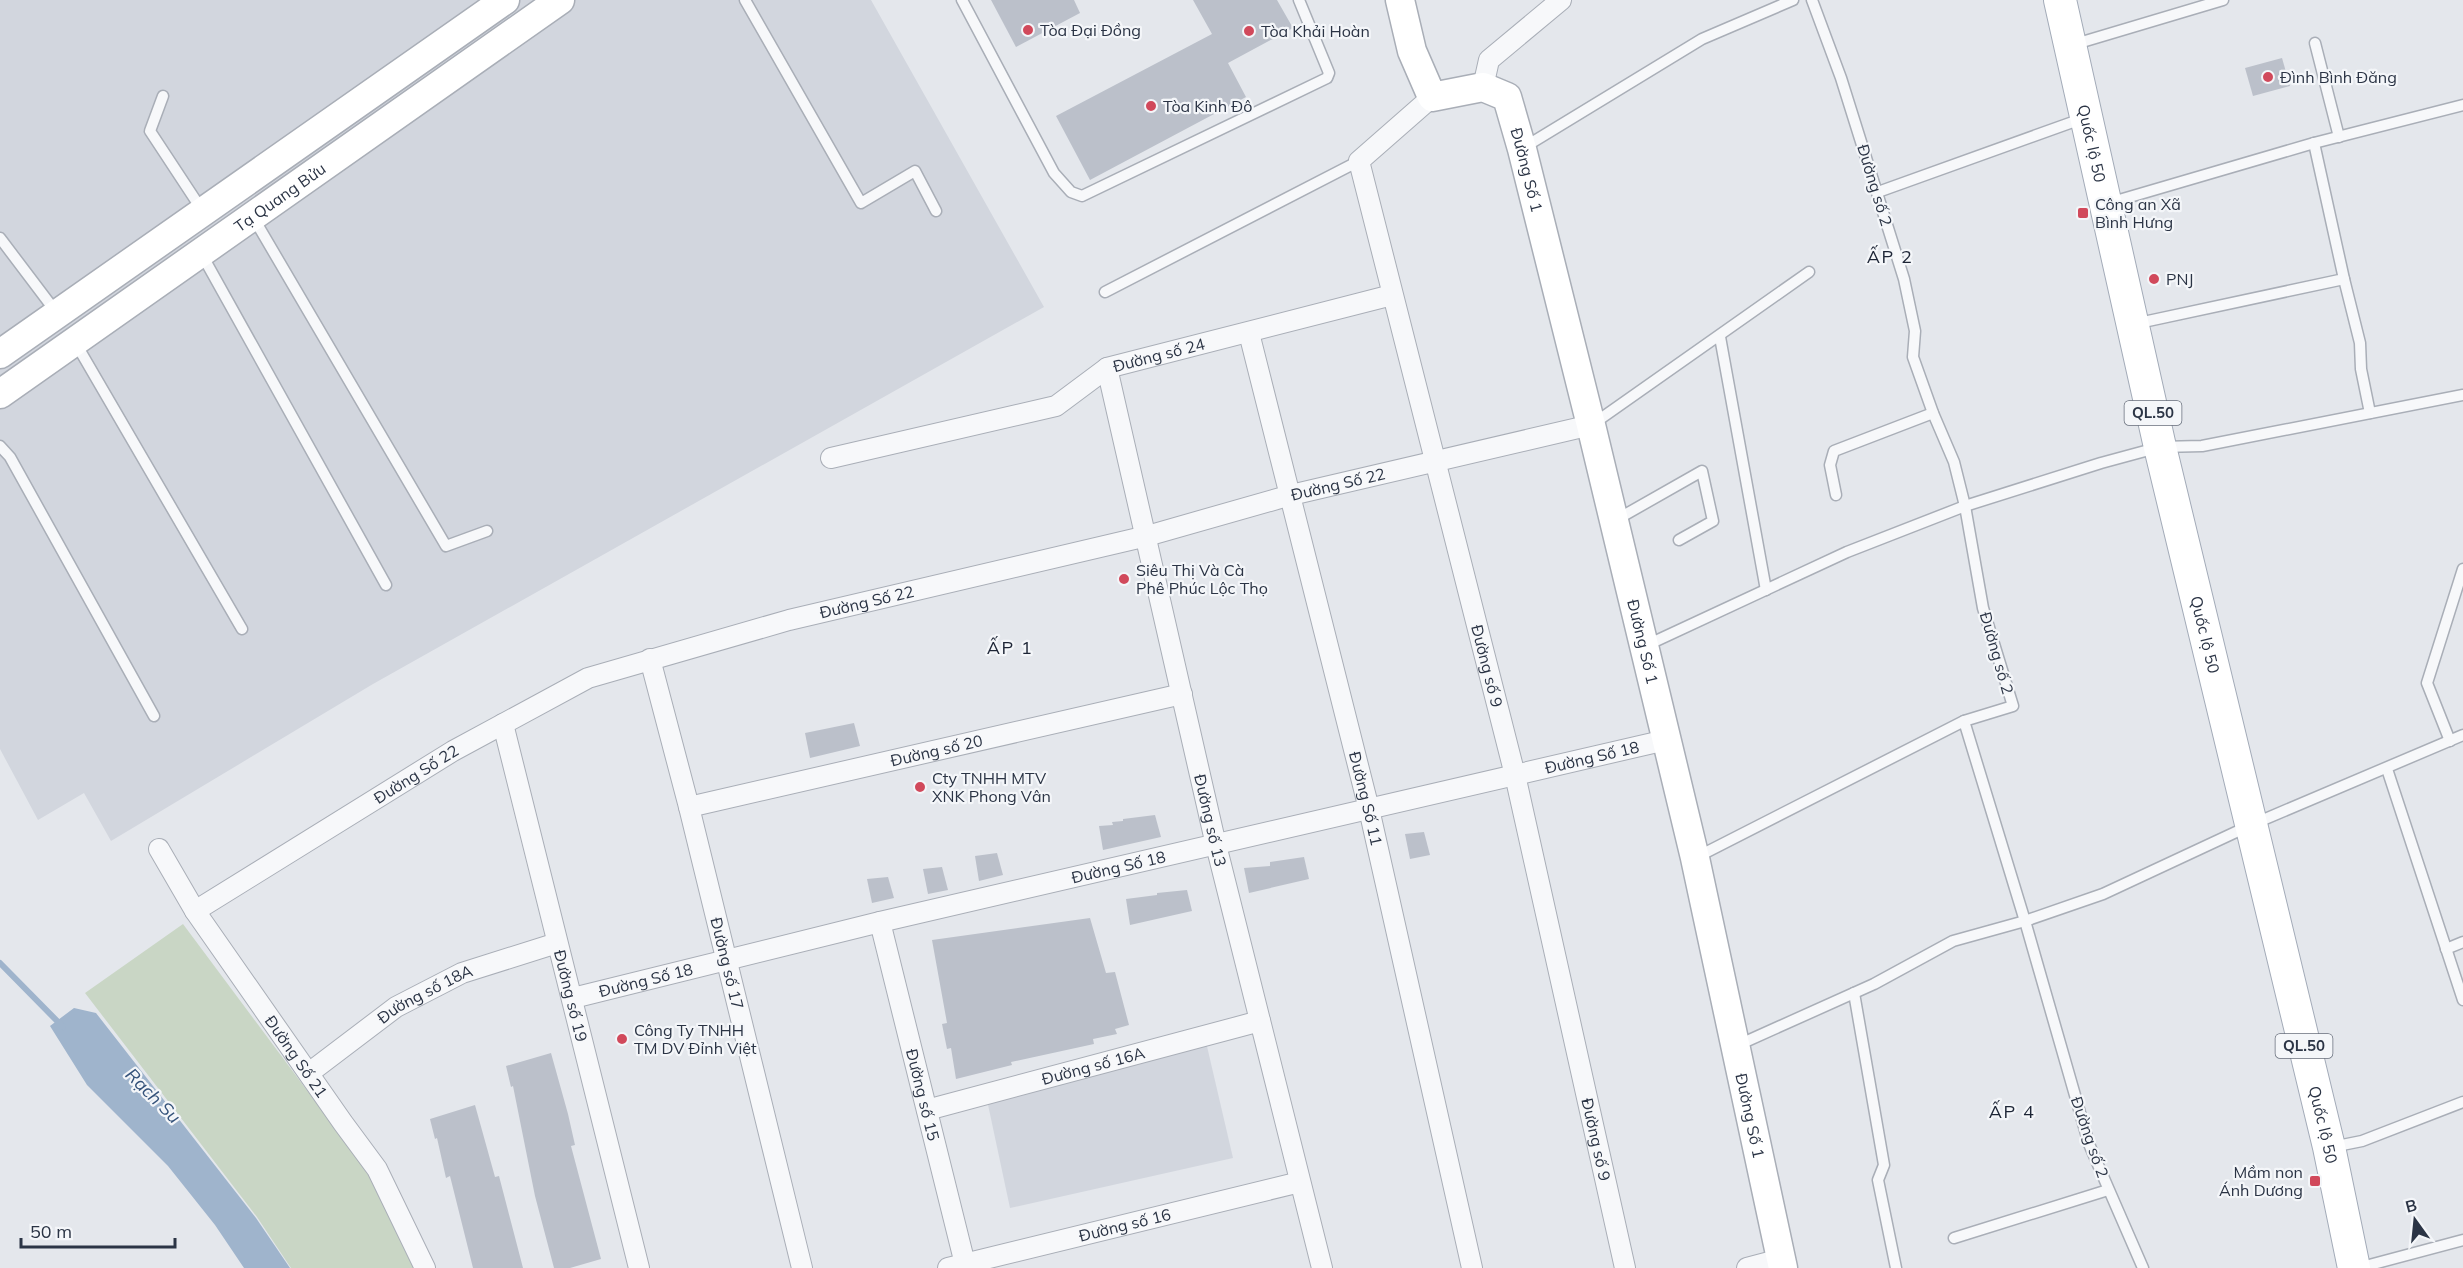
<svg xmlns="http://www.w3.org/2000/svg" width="2463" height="1268" font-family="Mulish,sans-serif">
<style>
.built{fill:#d2d6de}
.green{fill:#c9d6c5}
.water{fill:#9fb4cc}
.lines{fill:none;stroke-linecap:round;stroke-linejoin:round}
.stream{stroke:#9fb4cc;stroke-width:6}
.building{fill:#bbc0ca}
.lane-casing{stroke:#a9aeb7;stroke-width:13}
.street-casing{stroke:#a9aeb7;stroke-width:22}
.secondary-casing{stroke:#a9aeb7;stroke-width:31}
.primary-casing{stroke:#a3abb8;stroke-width:34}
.lane{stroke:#f7f8fa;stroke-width:10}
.street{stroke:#f7f8fa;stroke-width:20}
.secondary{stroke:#fff;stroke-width:28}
.primary{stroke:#fff;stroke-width:32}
.poi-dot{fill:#d1495b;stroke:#f4f6f9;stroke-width:2}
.labels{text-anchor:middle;stroke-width:4.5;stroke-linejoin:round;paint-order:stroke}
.shield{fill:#f4f6f9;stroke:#676e7b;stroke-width:1.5}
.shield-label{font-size:15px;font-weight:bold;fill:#2b3445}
.poi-label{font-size:16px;fill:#2b3445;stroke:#f4f6f9;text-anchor:start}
.street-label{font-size:16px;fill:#2b3445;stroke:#f4f6f9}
.neighbourhood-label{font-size:18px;letter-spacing:1.5px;fill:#1d2536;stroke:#f4f6f9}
.water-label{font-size:18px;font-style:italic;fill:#34527a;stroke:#f4f6f9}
</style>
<rect width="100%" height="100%" fill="#e4e7ec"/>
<g class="built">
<path d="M0,0H871L1044,307L373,684L111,841L84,793L38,820L0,749Z"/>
<path d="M1206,1042L1233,1158L1010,1208L987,1100Z"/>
</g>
<path class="green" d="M183,924L370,1175L414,1268H291L257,1217L85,993Z"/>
<path class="water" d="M74,1008L96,1013L256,1218L290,1268H244L215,1225L168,1166L87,1085L50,1026Z"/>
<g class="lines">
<path class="stream" d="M0,963L63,1027"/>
</g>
<g class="building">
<path d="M991,0H1074L1080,13L1016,47Z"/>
<path d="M1193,0H1277L1293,28L1228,63L1246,97L1090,180L1056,116L1212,34Z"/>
<path d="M2282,58L2290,86L2253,96L2245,68Z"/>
<path d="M854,723L860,746L810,758L805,733Z"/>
<path d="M1155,815L1161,837L1103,850L1099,826L1113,825L1112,822L1123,821V819Z"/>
<path d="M1424,832L1430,855L1410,859L1405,834Z"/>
<path d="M997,853L1003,875L979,881L975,856Z"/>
<path d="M1304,857L1309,879L1249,893L1244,868L1270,866V862Z"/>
<path d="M942,867L948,890L928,894L923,869Z"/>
<path d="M888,877L894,898L872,903L867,879Z"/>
<path d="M1187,890L1192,911L1130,925L1126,899L1157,895V893Z"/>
<path d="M1090,918L1106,973L1115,972L1129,1025L1115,1029L1117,1034L1093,1039L1094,1044L1011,1062L1012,1065L956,1079L951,1048L947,1049L942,1024L947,1023L932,940Z"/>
<path d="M551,1053L568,1114L575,1145L571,1146L601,1259L570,1268H554L535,1196L513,1086L511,1087L506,1066Z"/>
<path d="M475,1105L495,1177L499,1176L523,1268H473L450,1176L446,1178L437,1138L435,1139L430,1119Z"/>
</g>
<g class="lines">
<defs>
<g id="lane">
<path d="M745,0L861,203L915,171L936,211"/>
<path d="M962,0L1054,173L1071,192L1082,196L1327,78L1329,73L1299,0"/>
<path d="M1812,0L1841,78L1904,279L1915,331L1913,357L1933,413L1954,462L1965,506L1983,608L2013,706L1964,721L2025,921L2089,1144L2143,1268"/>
<path d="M2315,43L2339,137"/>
<path d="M2072,45L2223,0"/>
<path d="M163,96L150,131L202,210"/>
<path d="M1523,148L1702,39L1793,0"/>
<path d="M1878,192L2084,118"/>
<path d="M2109,203L2314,143L2463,105"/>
<path d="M253,217L446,546L487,531"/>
<path d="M0,238L56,312"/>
<path d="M201,253L386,585"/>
<path d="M2344,279L2360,343L2361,369L2370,413"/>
<path d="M1105,292L1359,161"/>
<path d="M2134,324L2344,279L2314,143"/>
<path d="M1720,337L1766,590"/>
<path d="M75,342L242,629"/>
<path d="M1593,424L1809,272"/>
<path d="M0,446L10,457L154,716"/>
<path d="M1836,495L1830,465L1834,451L1933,413"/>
<path d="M1614,521L1702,471L1713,521L1679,540"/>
<path d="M1645,646L1847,552L1965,506L2101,463L2160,447L2202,446L2463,395"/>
<path d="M2450,741L2427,683L2463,569"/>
<path d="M2387,769L2463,1000"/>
<path d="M1695,858L1964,721"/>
<path d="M2446,949L2463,942"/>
<path d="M1854,993L1884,1165L1878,1180L1896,1268"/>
<path d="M1736,1046L1874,984L1953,941L2025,921L2103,894L2251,825L2463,735"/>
<path d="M2332,1147L2362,1141L2463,1102"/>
<path d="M1954,1238L2108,1190"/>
<path d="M2358,1268L2463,1240"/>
</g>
<g id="street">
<path d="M1483,87L1489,60L1561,0"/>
<path id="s1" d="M1432,97L1359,161L1515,775L1625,1268"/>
<path id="s2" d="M1249,333L1369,809L1472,1268"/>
<path id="s3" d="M1107,368L1216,845L1322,1268"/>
<path id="s4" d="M831,458L1056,406L1107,368L1392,295"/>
<path id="s5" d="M650,659L689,807L802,1268"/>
<path id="s6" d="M503,724L639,1268"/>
<path id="s7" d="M689,807L1182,694"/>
<path id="s8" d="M159,849L195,911L343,1123L377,1169L425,1268"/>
<path id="s9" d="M195,911L453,751L588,678L789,620L1147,536L1291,495L1591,425"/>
<path id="s10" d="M880,922L966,1268"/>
<path id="s11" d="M573,998L880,922L1666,740"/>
<path id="s12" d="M309,1073L396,1007L462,973L557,943"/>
<path id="s13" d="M927,1110L1260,1021"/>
<path id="s14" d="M948,1268L1300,1182"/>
<path d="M1747,1268L1781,1259"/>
</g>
<g id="secondary">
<path id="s15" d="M1400,0L1412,51L1432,97L1483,87L1507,97L1522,149L1591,425L1695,858L1783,1268"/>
<path d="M0,354L505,0"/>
<path id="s16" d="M0,394L560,0"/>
</g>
<g id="primary">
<path id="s17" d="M2060,0L2160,447L2329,1147L2354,1268"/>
</g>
</defs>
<use href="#lane" class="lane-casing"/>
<use href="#street" class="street-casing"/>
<use href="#secondary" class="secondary-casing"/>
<use href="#primary" class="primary-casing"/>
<use href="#lane" class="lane"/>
<use href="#street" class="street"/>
<use href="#secondary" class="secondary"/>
<use href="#primary" class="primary"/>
</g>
<g class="poi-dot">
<circle cx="1028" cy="30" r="6"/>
<circle cx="1249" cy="31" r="6"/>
<circle cx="2268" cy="77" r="6"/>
<circle cx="1151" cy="106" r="6"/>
<rect x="2077" y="207" width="12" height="12" rx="3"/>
<circle cx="2154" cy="279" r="6"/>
<circle cx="1124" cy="579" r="6"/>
<circle cx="920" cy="787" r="6"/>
<circle cx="622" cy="1039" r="6"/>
<rect x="2309" y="1175" width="12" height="12" rx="3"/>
</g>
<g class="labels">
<g class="shield">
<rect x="2124.5" y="401" width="57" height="24" rx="4.5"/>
<rect x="2275.5" y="1034" width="57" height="24" rx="4.5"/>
</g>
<g class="shield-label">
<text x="2153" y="418">QL.50</text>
<text x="2304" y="1051">QL.50</text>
</g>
<g class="poi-label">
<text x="1040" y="36">Tòa Đại Đồng</text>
<text x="1261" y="37">Tòa Khải Hoàn</text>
<text x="2280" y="83">Đình Bình Đăng</text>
<text x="1163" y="112">Tòa Kinh Đô</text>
<text x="2095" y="210">Công an Xã<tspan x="2095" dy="18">Bình Hưng</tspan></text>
<text x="2166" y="285">PNJ</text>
<text x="1136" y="576">Siêu Thị Và Cà<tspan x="1136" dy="18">Phê Phúc Lộc Thọ</tspan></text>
<text x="932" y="784">Cty TNHH MTV<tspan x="932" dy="18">XNK Phong Vân</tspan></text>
<text x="634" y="1036">Công Ty TNHH<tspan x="634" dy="18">TM DV Đỉnh Việt</tspan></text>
<text x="2303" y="1178" text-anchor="end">Mầm non<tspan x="2303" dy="18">Ánh Dương</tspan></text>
</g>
<g class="street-label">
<text dy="6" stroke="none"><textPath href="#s17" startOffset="147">Quốc lộ 50</textPath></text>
<text dy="6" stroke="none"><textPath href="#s15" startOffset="256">Đường Số 1</textPath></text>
<text transform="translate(1875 185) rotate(73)" y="6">Đường số 2</text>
<text dy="6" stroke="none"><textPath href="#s16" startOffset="342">Tạ Quang Bửu</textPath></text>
<text dy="6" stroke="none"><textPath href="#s4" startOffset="348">Đường số 24</textPath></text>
<text dy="6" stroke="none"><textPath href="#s9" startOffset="1232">Đường Số 22</textPath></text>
<text dy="6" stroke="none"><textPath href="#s9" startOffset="746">Đường Số 22</textPath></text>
<text dy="6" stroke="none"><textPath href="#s17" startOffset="651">Quốc lộ 50</textPath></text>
<text dy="6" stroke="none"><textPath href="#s15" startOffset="742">Đường Số 1</textPath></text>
<text transform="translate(1997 653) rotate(74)" y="6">Đường số 2</text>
<text dy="6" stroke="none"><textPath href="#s1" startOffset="618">Đường số 9</textPath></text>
<text dy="6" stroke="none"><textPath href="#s7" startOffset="254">Đường số 20</textPath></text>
<text dy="6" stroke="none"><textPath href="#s11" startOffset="1047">Đường Số 18</textPath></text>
<text dy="6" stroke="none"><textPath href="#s9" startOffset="260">Đường Số 22</textPath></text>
<text dy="6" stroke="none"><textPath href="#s2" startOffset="480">Đường Số 11</textPath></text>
<text dy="6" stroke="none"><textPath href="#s3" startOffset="464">Đường số 13</textPath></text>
<text dy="6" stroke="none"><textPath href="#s11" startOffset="561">Đường Số 18</textPath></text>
<text dy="6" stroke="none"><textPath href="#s5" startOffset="314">Đường số 17</textPath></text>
<text dy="6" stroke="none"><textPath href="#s11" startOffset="75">Đường Số 18</textPath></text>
<text dy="6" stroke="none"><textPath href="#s12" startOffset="141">Đường số 18A</textPath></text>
<text dy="6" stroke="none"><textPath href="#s6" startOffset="280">Đường số 19</textPath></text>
<text dy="6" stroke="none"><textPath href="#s8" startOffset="249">Đường Số 21</textPath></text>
<text dy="6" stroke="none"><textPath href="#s13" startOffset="172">Đường số 16A</textPath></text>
<text dy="6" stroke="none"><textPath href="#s10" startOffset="178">Đường số 15</textPath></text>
<text dy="6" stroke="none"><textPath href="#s15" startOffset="1228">Đường Số 1</textPath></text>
<text dy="6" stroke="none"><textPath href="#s17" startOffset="1155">Quốc lộ 50</textPath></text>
<text transform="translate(2090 1137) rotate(71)" y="6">Đường số 2</text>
<text dy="6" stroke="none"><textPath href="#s1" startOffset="1104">Đường số 9</textPath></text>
<text dy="6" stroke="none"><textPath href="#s14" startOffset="182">Đường số 16</textPath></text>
</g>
<g class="neighbourhood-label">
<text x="1890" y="263">ẤP 2</text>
<text x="1010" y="654">ẤP 1</text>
<text x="2012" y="1118">ẤP 4</text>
</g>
<g class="water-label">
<text transform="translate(153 1096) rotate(45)" y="6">Rạch Su</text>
</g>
</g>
<g transform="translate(2415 1220) rotate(345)" stroke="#f4f6f9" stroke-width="4.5" paint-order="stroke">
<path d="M0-4.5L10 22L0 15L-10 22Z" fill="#2b3445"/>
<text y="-9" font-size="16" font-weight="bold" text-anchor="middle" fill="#2b3445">B</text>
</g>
<path d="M21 1238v9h154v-9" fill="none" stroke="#2b3445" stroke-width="3"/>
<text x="30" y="1238" font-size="18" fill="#2b3445" stroke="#f4f6f9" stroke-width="4.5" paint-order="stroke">50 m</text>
</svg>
